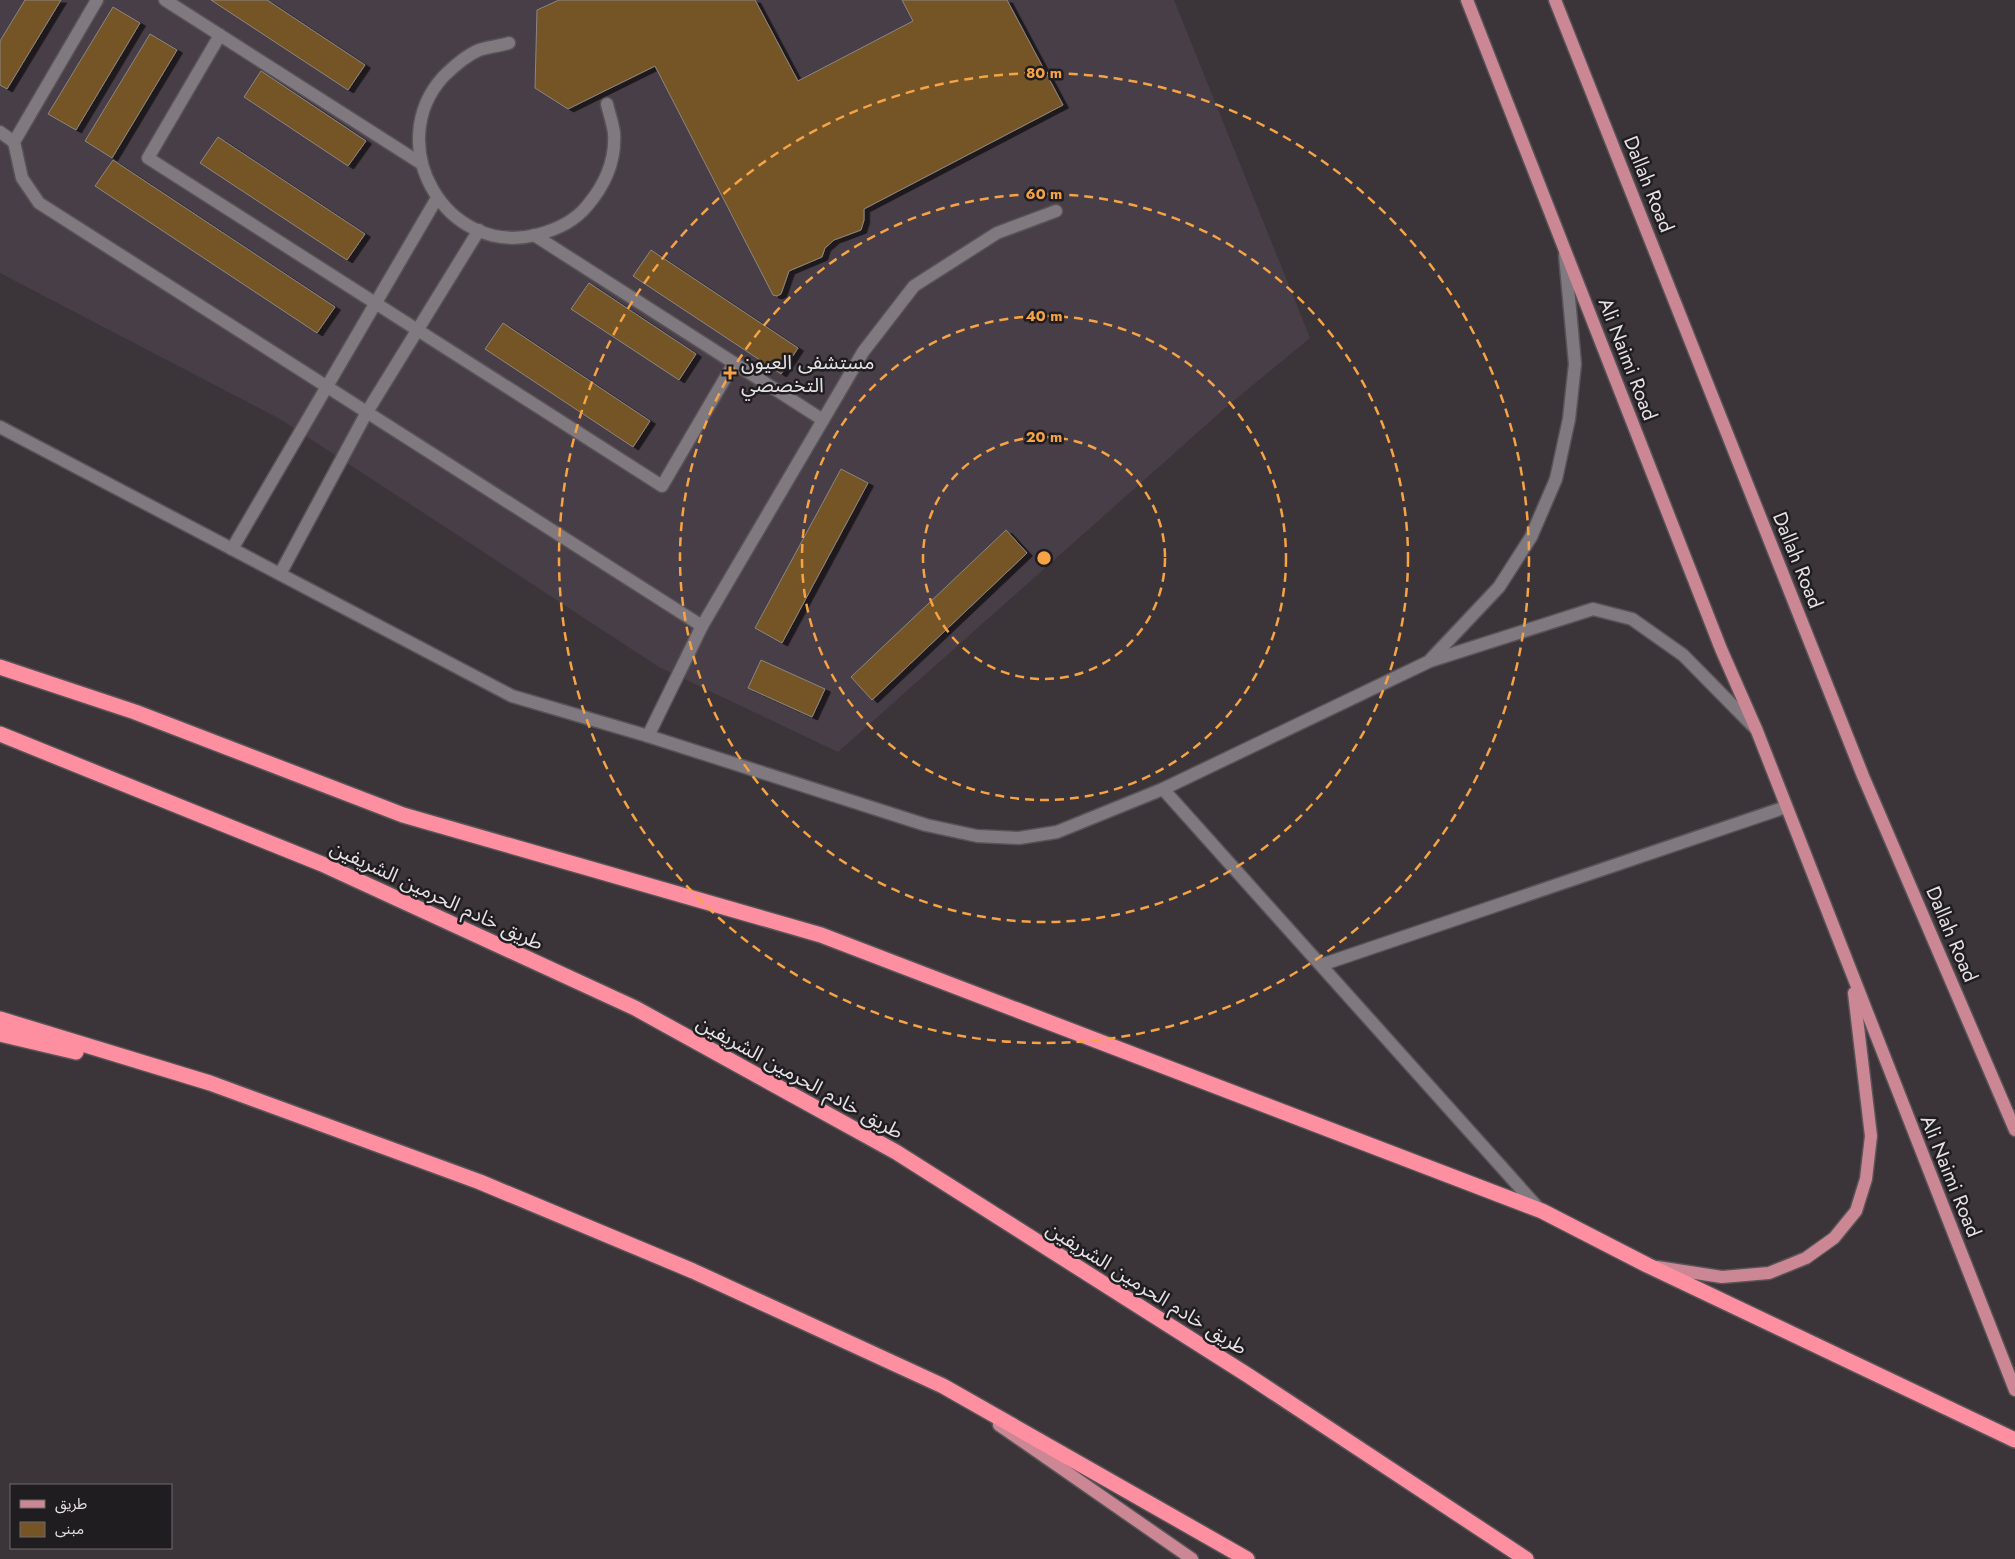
<svg xmlns="http://www.w3.org/2000/svg" width="2015" height="1559" font-family="Jost,'Noto Sans Arabic',sans-serif">
<style>
.built{fill:#483e47}
.building{fill:#755425;stroke:#8c8680;filter:url(#shadow)}
.lines{fill:none;stroke-linecap:round;stroke-linejoin:round}
.minor-casing{stroke:#585357;stroke-width:15}
.major-casing{stroke:#585357;stroke-width:15}
.highway-casing{stroke:#585357;stroke-width:18}
.minor{stroke:#807a80;stroke-width:12}
.major{stroke:#cb8794;stroke-width:12}
.highway{stroke:#fd8fa1;stroke-width:15}
.ring{fill:none;stroke:#f5a345;stroke-width:2.5;stroke-dasharray:9 6}
.poi-dot{fill:#f5a345;stroke:#201d20;stroke-width:2}
.labels{text-anchor:middle;stroke-width:5;stroke-linejoin:round;paint-order:stroke}
.street-label{font-size:20px;fill:#e4e0e3;stroke:#201d20}
.poi-label{font-size:20px;fill:#e4e0e3;stroke:#201d20;text-anchor:start}
.centre{fill:#f5a345;stroke:#201d20;stroke-width:2.5}
.ring-label{font-size:15px;text-anchor:middle;font-weight:bold;fill:#f5a345;stroke:#201d20;stroke-width:5;stroke-linejoin:round;paint-order:stroke}
</style>
<defs>
<filter id="shadow"><feDropShadow dx="5.5" dy="3" stdDeviation="0" flood-color="#0009"/></filter>
</defs>
<rect width="100%" height="100%" fill="#3b353a"/>
<path class="built" d="M0,0H1174L1310,338L1224,409L838,752L659,667L280,419L0,273Z"/>
<g class="building">
<path d="M25,0H61L7,89L0,85V41Z"/>
<path d="M211,0H267L365,65L348,90Z"/>
<path d="M559,0H755L798,81L913,21L902,0H1007L1063,105L864,209V220L861,230L834,240L825,248L822,257L789,271L781,294L777,296L773,295L655,66L568,109L535,88L537,10Z"/>
<path d="M113,7L140,23L76,130L48,114Z"/>
<path d="M150,34L177,50L112,158L85,141Z"/>
<path d="M261,71L366,141L348,166L244,97Z"/>
<path d="M218,137L365,234L347,260L200,163Z"/>
<path d="M113,160L335,307L317,333L95,186Z"/>
<path d="M651,250L798,348L781,374L633,276Z"/>
<path d="M589,283L696,354L679,380L571,309Z"/>
<path d="M503,323L650,421L633,447L485,349Z"/>
<path d="M841,469L868,483L782,643L755,628Z"/>
<path d="M1006,530L1027,553L872,700L851,677Z"/>
<path d="M761,660L825,689L812,717L748,688Z"/>
</g>
<g class="lines">
<defs>
<g id="minor">
<path d="M97,0L14,142L22,178L39,203L702,626"/>
<path d="M165,0L422,164"/>
<path d="M220,35L148,158L662,486L734,363"/>
<path d="M509,43C499,46 488,47 479,50C465,56 453,67 443,77C382,145 446,257 536,235C556,230 574,222 587,206C604,186 616,161 614,133C613,124 609,113 607,104"/>
<path d="M0,132L14,142"/>
<path d="M534,235L823,420"/>
<path d="M0,427L512,696L648,736L926,825L977,836L1019,838L1057,832L1163,789L1430,661L1593,609L1632,619L1683,655L1756,729"/>
<path d="M232,549L437,198"/>
<path d="M280,574L367,412L479,230"/>
<path d="M1431,659L1499,587L1531,537L1556,479L1569,419L1575,364L1565,255"/>
<path d="M648,736L702,626L863,352L914,286L997,233L1056,211"/>
<path d="M1163,789L1540,1210"/>
<path d="M1321,965L1786,807"/>
</g>
<g id="major">
<path d="M1467,0L1721,649L1757,731L2015,1390"/>
<path d="M1555,0L1863,776L2015,1130"/>
<path d="M1657,1267L1722,1277L1769,1273L1806,1258L1834,1238L1856,1211L1866,1179L1871,1136L1854,993"/>
<path d="M999,1425L1192,1559"/>
</g>
<g id="highway">
<path d="M0,667L135,712L403,815L821,935L1542,1211L1647,1265L2015,1440"/>
<path d="M0,734L322,864L635,1008L896,1152L1249,1376L1526,1559"/>
<path d="M0,1019L210,1083L480,1182L693,1271L943,1386L1247,1559"/>
<path d="M0,1034L76,1052"/>
</g>
</defs>
<use href="#minor" class="minor-casing"/>
<use href="#major" class="major-casing"/>
<use href="#highway" class="highway-casing"/>
<use href="#minor" class="minor"/>
<use href="#major" class="major"/>
<use href="#highway" class="highway"/>
</g>
<g class="ring">
<circle cx="1044" cy="558" r="121"/>
<circle cx="1044" cy="558" r="242"/>
<circle cx="1044" cy="558" r="364"/>
<circle cx="1044" cy="558" r="485"/>
</g>
<path class="poi-dot" d="M727.5 365.5h5v5h5v5h-5v5h-5v-5h-5v-5h5z"/>
<g class="labels">
<g class="street-label">
<text transform="translate(1649 184) rotate(68)" y="7">Dallah Road</text>
<text transform="translate(1628 359) rotate(69)" y="7">Ali Naimi Road</text>
<text transform="translate(1798 560) rotate(68)" y="7">Dallah Road</text>
<text transform="translate(437 895) rotate(25)" y="7">طريق خادم الحرمين الشريفين</text>
<text transform="translate(1952 934) rotate(67)" y="7">Dallah Road</text>
<text transform="translate(800 1077) rotate(29)" y="7">طريق خادم الحرمين الشريفين</text>
<text transform="translate(1951 1176) rotate(68)" y="7">Ali Naimi Road</text>
<text transform="translate(1147 1288) rotate(32)" y="7">طريق خادم الحرمين الشريفين</text>
</g>
<g class="poi-label">
<text x="741" y="369">مستشفى العيون<tspan x="741" dy="23">التخصصي</tspan></text>
</g>
</g>
<circle cx="1044" cy="558" r="8" class="centre"/>
<g class="ring-label">
<text x="1044" y="78">80 m</text>
<text x="1044" y="199">60 m</text>
<text x="1044" y="321">40 m</text>
<text x="1044" y="442">20 m</text>
</g>
<rect x="10" y="1484" width="162" height="65" fill="#201d20" stroke="#6e6b6e"/>
<rect x="20" y="1500" width="25" height="8" fill="#cb8794" stroke="#6e6b6e"/>
<text x="55" y="1509" font-size="15" fill="#e4e0e3">طريق</text>
<rect x="20" y="1522" width="25" height="15" fill="#755425" stroke="#6e6b6e"/>
<text x="55" y="1534" font-size="15" fill="#e4e0e3">مبنى</text>
</svg>
